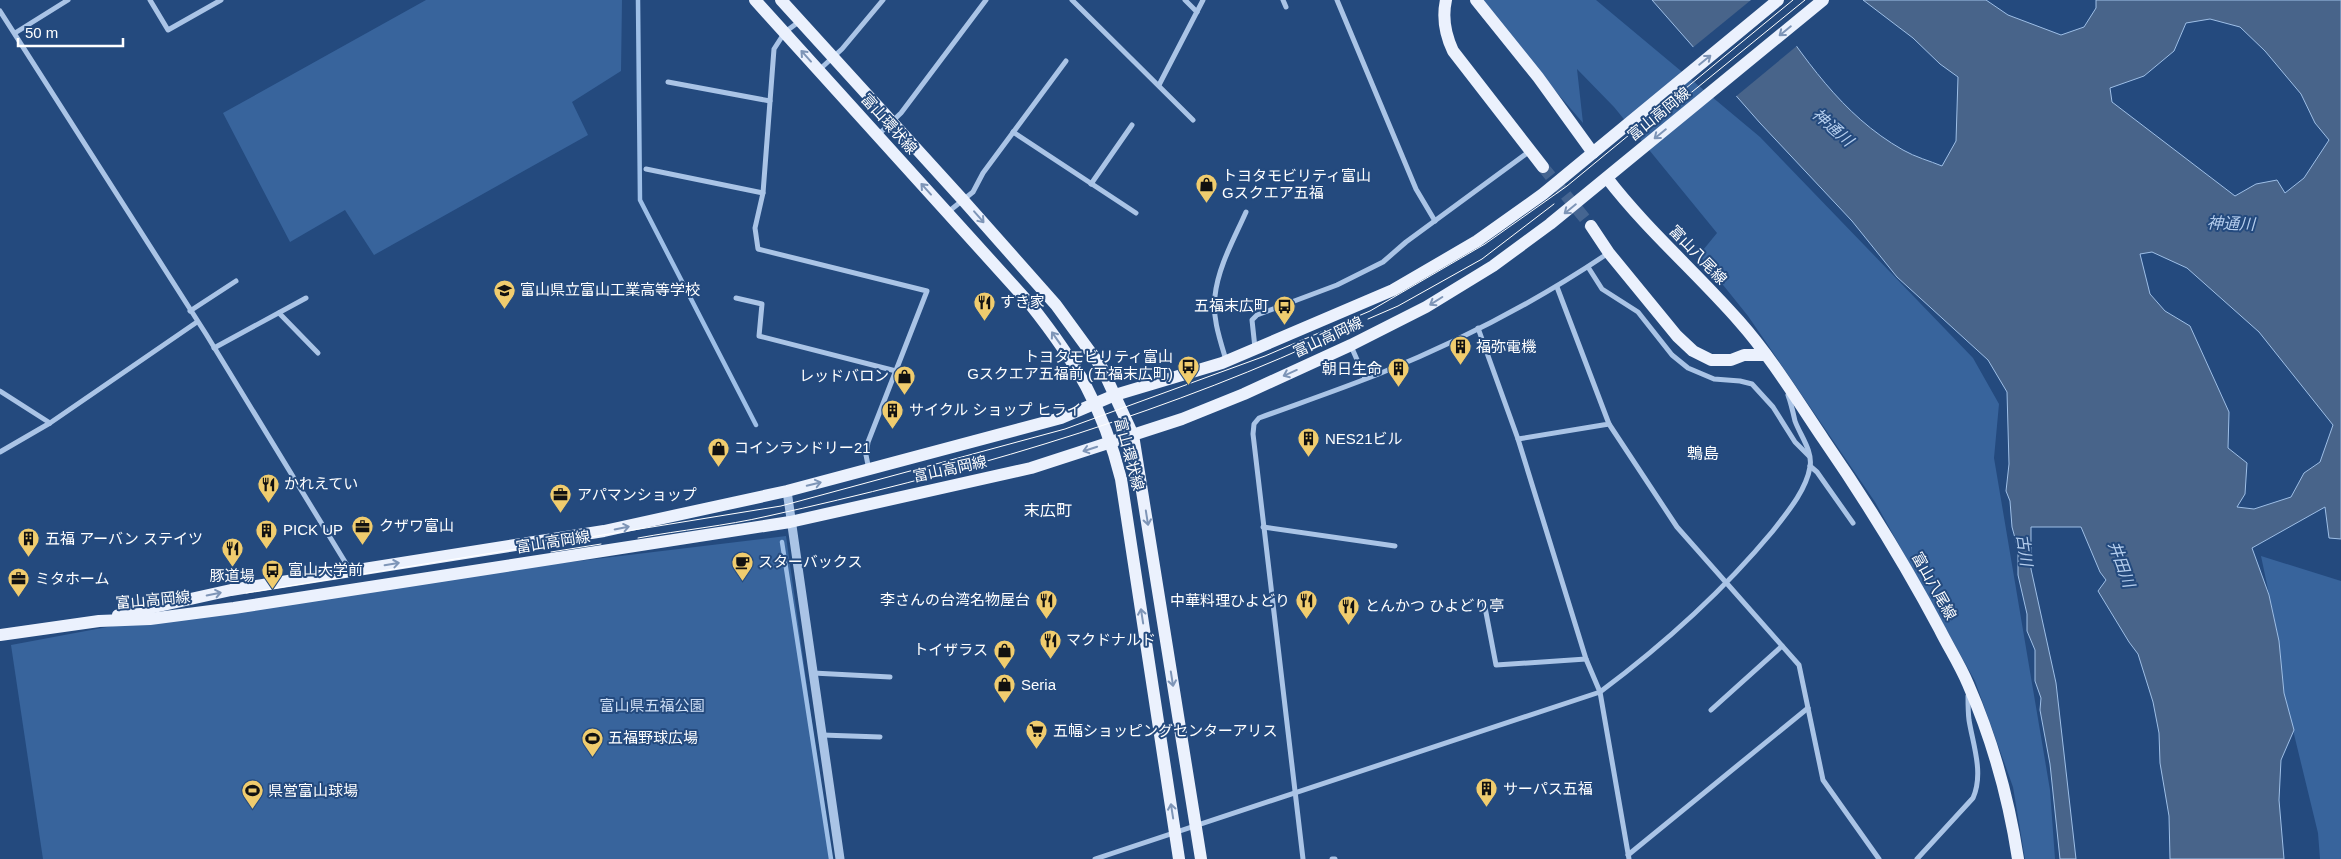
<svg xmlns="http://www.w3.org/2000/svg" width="2341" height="859" font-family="Arial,'Noto Sans JP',sans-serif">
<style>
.green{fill:#38649c}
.water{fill:#48648a;stroke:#9ebfe7;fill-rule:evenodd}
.pier{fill:#244a7e}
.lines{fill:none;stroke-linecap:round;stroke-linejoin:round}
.stream{stroke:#9ebfe7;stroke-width:4.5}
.primary-tunnel{stroke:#456591;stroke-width:12;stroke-dasharray:12 6;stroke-linecap:butt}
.minor{stroke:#aac4e6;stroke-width:5}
.tertiary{stroke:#aac4e6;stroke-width:9}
.primary{stroke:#ebf1fd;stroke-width:12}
.tram{stroke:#fff;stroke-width:1}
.oneway{stroke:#7e95b7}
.labels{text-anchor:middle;stroke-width:4;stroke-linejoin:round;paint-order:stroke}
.street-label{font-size:15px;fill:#fff;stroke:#244a7e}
.poi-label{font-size:15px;fill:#fff;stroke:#244a7e;text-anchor:start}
.park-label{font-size:15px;fill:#cddef5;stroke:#244a7e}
.water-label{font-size:16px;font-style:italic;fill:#b5ceee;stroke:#244a7e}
.neighbourhood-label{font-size:16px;fill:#fff;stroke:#244a7e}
</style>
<rect width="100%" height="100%" fill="#244a7e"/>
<g class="green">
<path d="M426,0H622L621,71L572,102L588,135L374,255L345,210L290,242L223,113Z"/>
<path d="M1477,0H1596L1760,137L1973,358L1999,404L1994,458L2050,790L2055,859H2025L2013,787L1975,681L1875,502L1748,316L1699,255L1717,233L1614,107L1577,69L1583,123Z"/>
<path d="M786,536L831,859H43L11,645L150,619L403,582Z"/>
<path d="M2261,556L2341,581V859H2320L2318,833L2284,693L2279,641Z"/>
</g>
<path class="water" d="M1652,0H1764C1804,57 1841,115 1903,150C1915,157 1930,161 1942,166L1956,141L1958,77L1940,64L1913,38L1863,0H1986L2008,15L2061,35L2084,27L2096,8V0H2341V539L2329,538L2325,507L2252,548L2269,595L2279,641L2284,693L2294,730L2281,760L2279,800L2284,859H2170L2169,816L2160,763L2159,733L2153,702L2138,654L2129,642L2098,591L2106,580L2100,572L2081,527H2031V569L2056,683L2076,859H2060L2050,764L2040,710L2041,698L2035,681V650L2027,631V614L2018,575V549L2012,527L2010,501L2006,491L2009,464L2007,392L1988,360L1897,277L1852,221L1760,123ZM2210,19L2240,27L2265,51L2301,94L2315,123L2329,140L2304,178L2285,193L2277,180L2256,184L2235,196L2112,102L2110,88L2144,76L2174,51L2186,23ZM2152,252L2187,268L2259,332L2333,425L2320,462L2304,473L2291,497L2254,509L2237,507L2245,494L2247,463L2228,448L2229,412L2190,326L2165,311L2150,294L2140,254Z"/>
<path class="pier" d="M1751,0H1767L1798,45L1734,98L1691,49Z"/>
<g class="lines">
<g class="stream">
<path d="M638,0L640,200L756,425"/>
<path d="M782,542L831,859"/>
</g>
<path class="primary-tunnel" d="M1543,167L1591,226"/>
<g class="minor">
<path d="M150,0L168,30L221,0"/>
<path d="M1072,0L1193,120"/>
<path d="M1185,0L1197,12"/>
<path d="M1283,0L1286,7"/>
<path d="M1337,0L1416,189L1435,221"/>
<path d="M0,11L206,334L350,570"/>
<path d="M800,21L785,32L774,49L763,193L755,228L758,249L927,291L868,442L866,455L869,470"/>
<path d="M15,33L68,0"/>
<path d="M819,70L842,49L883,0"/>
<path d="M668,82L770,101"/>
<path d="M1159,85L1203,0"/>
<path d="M1013,132L1136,213"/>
<path d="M878,135L901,113L986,0"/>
<path d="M646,169L763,193"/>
<path d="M1091,184L1132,125"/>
<path d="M948,212L973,192L983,173L1066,61"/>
<path d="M1588,267L1602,289L1638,312L1672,355L1688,368L1714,379L1740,381L1752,384L1773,407L1795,442L1809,456"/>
<path d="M736,298L762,304L759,336L896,371"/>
<path d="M190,311L236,281"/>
<path d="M279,313L318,353"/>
<path d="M1478,328L1518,439L1586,659L1600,692L1629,859"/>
<path d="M1351,346L1365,378"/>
<path d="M214,348L306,298"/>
<path d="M1255,348L1252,320L1257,315L1337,285L1383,262L1406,242L1530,151"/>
<path d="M1226,360C1220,340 1212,317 1215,296C1218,267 1234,239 1246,212"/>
<path d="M0,391L50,423"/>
<path d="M1609,424L1677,527L1799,665L1823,780L1879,859"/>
<path d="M1518,439L1609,424L1557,287"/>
<path d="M0,452L50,423L197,322"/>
<path d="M1810,466L1817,472L1853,523"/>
<path d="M1263,527L1395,546"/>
<path d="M1484,602L1496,665L1586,659"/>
<path d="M813,673L890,677"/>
<path d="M1711,710L1782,646"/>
<path d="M822,735L880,737"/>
<path d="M1628,855L1808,708"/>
<path d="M1095,859L1600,692C1663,645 1722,592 1772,532C1786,514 1806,491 1810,467C1813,451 1800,435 1795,421C1793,412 1791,403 1788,395"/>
<path d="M1303,859L1253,434L1254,424L1259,418C1300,403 1341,389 1381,373C1460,341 1537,301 1607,254"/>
<path d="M1332,859H1335"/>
<path d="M1917,859L1973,798C1984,773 1973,745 1969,720C1968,712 1968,704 1968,696"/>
</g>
<path class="tertiary" d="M787,491L840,859"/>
<g class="primary">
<path d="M755,0L1030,304C1076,362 1103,407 1121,479L1179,859"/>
<path d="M781,0L963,200L1056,305L1102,368L1133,435L1201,859"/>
<path d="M1446,0C1442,18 1445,34 1453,51L1543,167"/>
<path d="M1476,0L1538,77L1593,153"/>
<path d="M1607,178C1647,230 1696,272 1739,321C1771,357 1797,400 1824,440C1866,501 1905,564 1940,630C1949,648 1960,665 1968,684C1992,739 2009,800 2018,859"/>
<path d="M1591,226L1609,253L1677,336L1693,351L1711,360H1731L1744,355H1766"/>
<path d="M118,615L231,590L604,531L787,491L1061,418L1115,395L1222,363L1393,290L1477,241L1543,194L1778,0"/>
<path d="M0,635L99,621L150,619L234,608L790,522L1031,468L1182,419L1244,394L1351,345L1426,307L1493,266L1550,224L1823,0"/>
</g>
<g class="tram">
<path d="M1671,109L1805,0"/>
<path d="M1368,319L1398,306L1482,259L1554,204"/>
<path d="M638,538C681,530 725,526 768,516C954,475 1139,422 1313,344"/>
<path d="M551,552L601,544"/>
<path d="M246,593L781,506L1065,429L1265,356L1370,311L1485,244L1567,186L1793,0"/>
</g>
</g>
<defs><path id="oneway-shaft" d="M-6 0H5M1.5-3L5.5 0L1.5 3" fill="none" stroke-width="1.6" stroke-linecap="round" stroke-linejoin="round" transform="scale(1.25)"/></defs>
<g class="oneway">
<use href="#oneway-shaft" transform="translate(1785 31) rotate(141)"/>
<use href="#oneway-shaft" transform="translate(806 56) rotate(-132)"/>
<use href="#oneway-shaft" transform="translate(1705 60) rotate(-39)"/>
<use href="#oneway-shaft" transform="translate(1660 134) rotate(141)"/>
<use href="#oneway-shaft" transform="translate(926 189) rotate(-132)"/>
<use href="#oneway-shaft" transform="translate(1570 209) rotate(141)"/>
<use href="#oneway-shaft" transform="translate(979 217) rotate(49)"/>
<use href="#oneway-shaft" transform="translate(1436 301) rotate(148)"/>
<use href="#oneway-shaft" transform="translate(1056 338) rotate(-125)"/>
<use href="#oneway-shaft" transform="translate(1290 373) rotate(156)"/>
<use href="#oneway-shaft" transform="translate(1090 449) rotate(162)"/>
<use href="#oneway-shaft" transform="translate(814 484) rotate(-14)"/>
<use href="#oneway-shaft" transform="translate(1147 518) rotate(81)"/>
<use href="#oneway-shaft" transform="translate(622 528) rotate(-11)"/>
<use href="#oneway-shaft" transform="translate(392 564) rotate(-9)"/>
<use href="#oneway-shaft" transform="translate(214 594) rotate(-12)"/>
<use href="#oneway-shaft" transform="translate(1142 616) rotate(-99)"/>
<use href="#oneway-shaft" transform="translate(1172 679) rotate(81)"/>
<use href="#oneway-shaft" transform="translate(1172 811) rotate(-99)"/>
</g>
<defs>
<symbol id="shop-pin" viewBox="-11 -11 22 30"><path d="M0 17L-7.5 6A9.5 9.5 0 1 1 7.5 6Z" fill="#f0cc6e" stroke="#244a7e"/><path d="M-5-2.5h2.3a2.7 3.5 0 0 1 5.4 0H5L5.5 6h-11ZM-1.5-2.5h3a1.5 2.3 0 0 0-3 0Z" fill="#111"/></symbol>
<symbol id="school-pin" viewBox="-11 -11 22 30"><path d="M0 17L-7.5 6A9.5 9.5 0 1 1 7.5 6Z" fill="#f0cc6e" stroke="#244a7e"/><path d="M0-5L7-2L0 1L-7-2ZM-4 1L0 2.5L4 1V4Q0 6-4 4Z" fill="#111"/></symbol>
<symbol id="restaurant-pin" viewBox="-11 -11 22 30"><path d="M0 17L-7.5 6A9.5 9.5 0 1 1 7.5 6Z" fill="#f0cc6e" stroke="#244a7e"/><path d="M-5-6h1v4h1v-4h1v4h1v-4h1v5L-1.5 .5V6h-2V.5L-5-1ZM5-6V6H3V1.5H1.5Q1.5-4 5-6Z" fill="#111"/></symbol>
<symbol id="bus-pin" viewBox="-11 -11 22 30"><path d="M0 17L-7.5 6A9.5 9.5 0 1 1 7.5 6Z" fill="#f0cc6e" stroke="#244a7e"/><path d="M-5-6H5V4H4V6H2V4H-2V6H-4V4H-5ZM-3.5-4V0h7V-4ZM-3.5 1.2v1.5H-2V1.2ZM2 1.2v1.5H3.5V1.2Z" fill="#111"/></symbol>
<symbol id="building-pin" viewBox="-11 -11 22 30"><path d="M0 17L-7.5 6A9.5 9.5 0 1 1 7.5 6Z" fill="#f0cc6e" stroke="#244a7e"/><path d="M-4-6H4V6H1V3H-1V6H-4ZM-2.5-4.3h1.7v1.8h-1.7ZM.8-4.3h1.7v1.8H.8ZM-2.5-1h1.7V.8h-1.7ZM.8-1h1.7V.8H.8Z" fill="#111"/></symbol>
<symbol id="office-pin" viewBox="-11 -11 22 30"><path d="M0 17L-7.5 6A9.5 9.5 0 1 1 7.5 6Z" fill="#f0cc6e" stroke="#244a7e"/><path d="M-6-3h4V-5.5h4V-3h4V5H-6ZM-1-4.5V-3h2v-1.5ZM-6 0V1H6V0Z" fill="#111"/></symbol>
<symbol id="cafe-pin" viewBox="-11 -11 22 30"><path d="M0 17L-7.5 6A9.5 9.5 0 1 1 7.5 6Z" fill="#f0cc6e" stroke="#244a7e"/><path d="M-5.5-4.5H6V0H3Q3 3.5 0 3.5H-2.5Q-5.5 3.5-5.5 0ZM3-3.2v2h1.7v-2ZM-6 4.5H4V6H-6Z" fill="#111"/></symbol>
<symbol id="supermarket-pin" viewBox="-11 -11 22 30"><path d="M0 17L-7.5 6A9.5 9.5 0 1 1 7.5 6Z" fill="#f0cc6e" stroke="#244a7e"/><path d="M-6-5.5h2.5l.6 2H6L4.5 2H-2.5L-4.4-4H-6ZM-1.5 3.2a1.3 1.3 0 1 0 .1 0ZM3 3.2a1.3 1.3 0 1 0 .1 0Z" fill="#111"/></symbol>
<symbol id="stadium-pin" viewBox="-11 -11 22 30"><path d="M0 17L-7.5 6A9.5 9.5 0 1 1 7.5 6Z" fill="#f0cc6e" stroke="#244a7e"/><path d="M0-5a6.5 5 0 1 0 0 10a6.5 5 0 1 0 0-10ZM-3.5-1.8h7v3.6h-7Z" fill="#111"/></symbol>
</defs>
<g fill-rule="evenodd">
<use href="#shop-pin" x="1194" y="172" width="25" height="34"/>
<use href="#school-pin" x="492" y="278" width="25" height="34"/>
<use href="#restaurant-pin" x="972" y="290" width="25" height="34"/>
<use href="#bus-pin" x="1272" y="294" width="25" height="34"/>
<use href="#building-pin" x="1448" y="334" width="25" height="34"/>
<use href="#bus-pin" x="1176" y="354" width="25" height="34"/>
<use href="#building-pin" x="1386" y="356" width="25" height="34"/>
<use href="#shop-pin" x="892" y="364" width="25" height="34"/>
<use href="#building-pin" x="880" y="398" width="25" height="34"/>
<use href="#building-pin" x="1296" y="426" width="25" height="34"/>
<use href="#shop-pin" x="706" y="436" width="25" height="34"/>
<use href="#restaurant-pin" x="256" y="472" width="25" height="34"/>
<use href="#office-pin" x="548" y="482" width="25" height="34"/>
<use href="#office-pin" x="350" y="514" width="25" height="34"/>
<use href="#building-pin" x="254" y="518" width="25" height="34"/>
<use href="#building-pin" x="16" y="526" width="25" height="34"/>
<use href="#restaurant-pin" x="220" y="536" width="25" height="34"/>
<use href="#cafe-pin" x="730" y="550" width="25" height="34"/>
<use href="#bus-pin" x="260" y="558" width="25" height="34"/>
<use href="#office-pin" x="6" y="566" width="25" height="34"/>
<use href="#restaurant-pin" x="1034" y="588" width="25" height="34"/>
<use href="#restaurant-pin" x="1294" y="588" width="25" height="34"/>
<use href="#restaurant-pin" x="1336" y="594" width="25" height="34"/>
<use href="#restaurant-pin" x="1038" y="628" width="25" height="34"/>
<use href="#shop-pin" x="992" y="638" width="25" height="34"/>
<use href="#shop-pin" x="992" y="672" width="25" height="34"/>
<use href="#supermarket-pin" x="1024" y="718" width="25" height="34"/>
<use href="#stadium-pin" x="580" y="726" width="25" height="34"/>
<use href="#building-pin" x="1474" y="776" width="25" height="34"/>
<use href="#stadium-pin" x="240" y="778" width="25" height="34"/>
</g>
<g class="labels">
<g class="street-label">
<text transform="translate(1659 114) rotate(-39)" y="5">富山高岡線</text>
<text transform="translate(889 124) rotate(48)" y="5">富山環状線</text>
<text transform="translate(1698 255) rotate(46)" y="5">富山八尾線</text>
<text transform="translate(1328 337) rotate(-25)" y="5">富山高岡線</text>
<text transform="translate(1129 454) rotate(75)" y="5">富山環状線</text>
<text transform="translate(950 469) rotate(-12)" y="5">富山高岡線</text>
<text transform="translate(553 542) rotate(-9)" y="5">富山高岡線</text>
<text transform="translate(1934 586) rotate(61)" y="5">富山八尾線</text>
<text transform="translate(153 600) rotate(-5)" y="5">富山高岡線</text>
</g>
<g class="poi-label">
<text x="1222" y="181">トヨタモビリティ富山<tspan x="1222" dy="17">Gスクエア五福</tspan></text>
<text x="520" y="295">富山県立富山工業高等学校</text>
<text x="1000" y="307">すき家</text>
<text x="1269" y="311" text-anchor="end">五福末広町</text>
<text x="1476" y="352">福弥電機</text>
<text x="1173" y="362" text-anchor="end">トヨタモビリティ富山<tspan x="1173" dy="17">Gスクエア五福前 (五福末広町)</tspan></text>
<text x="1382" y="374" text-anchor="end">朝日生命</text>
<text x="889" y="381" text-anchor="end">レッドバロン</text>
<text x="909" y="415">サイクル ショップ ヒライ</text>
<text x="1325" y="444">NES21ビル</text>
<text x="734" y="453">コインランドリー21</text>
<text x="284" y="489">かれえてい</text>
<text x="577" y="500">アパマンショップ</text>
<text x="379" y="531">クザワ富山</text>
<text x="283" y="535">PICK UP</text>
<text x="45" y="544">五福 アーバン ステイツ</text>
<text x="758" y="567">スターバックス</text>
<text x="288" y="575">富山大学前</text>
<text x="232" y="581" text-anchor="middle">豚道場</text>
<text x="35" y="584">ミタホーム</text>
<text x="1030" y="605" text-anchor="end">李さんの台湾名物屋台</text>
<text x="1290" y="606" text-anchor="end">中華料理ひよどり</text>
<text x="1365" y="611">とんかつ ひよどり亭</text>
<text x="1066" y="645">マクドナルド</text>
<text x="988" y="655" text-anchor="end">トイザラス</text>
<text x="1021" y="690">Seria</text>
<text x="1053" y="736">五幅ショッピングセンターアリス</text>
<text x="608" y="743">五福野球広場</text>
<text x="1503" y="794">サーパス五福</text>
<text x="268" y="796">県営富山球場</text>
</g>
<g class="park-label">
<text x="652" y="711">富山県五福公園</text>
</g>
<g class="water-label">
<text transform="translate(1833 127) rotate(41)" y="6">神通川</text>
<text transform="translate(2231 223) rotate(2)" y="6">神通川</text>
<text transform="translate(2025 550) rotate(82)" y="6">古川</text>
<text transform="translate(2122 564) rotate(70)" y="6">井田川</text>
</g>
<g class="neighbourhood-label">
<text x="1703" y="459">鵯島</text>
<text x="1048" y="516">末広町</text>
</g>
</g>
<path d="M18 38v8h105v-8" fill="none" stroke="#ffffff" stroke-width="2.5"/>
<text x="25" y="38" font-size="15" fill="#ffffff" stroke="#244a7e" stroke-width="4" paint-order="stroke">50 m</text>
</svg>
